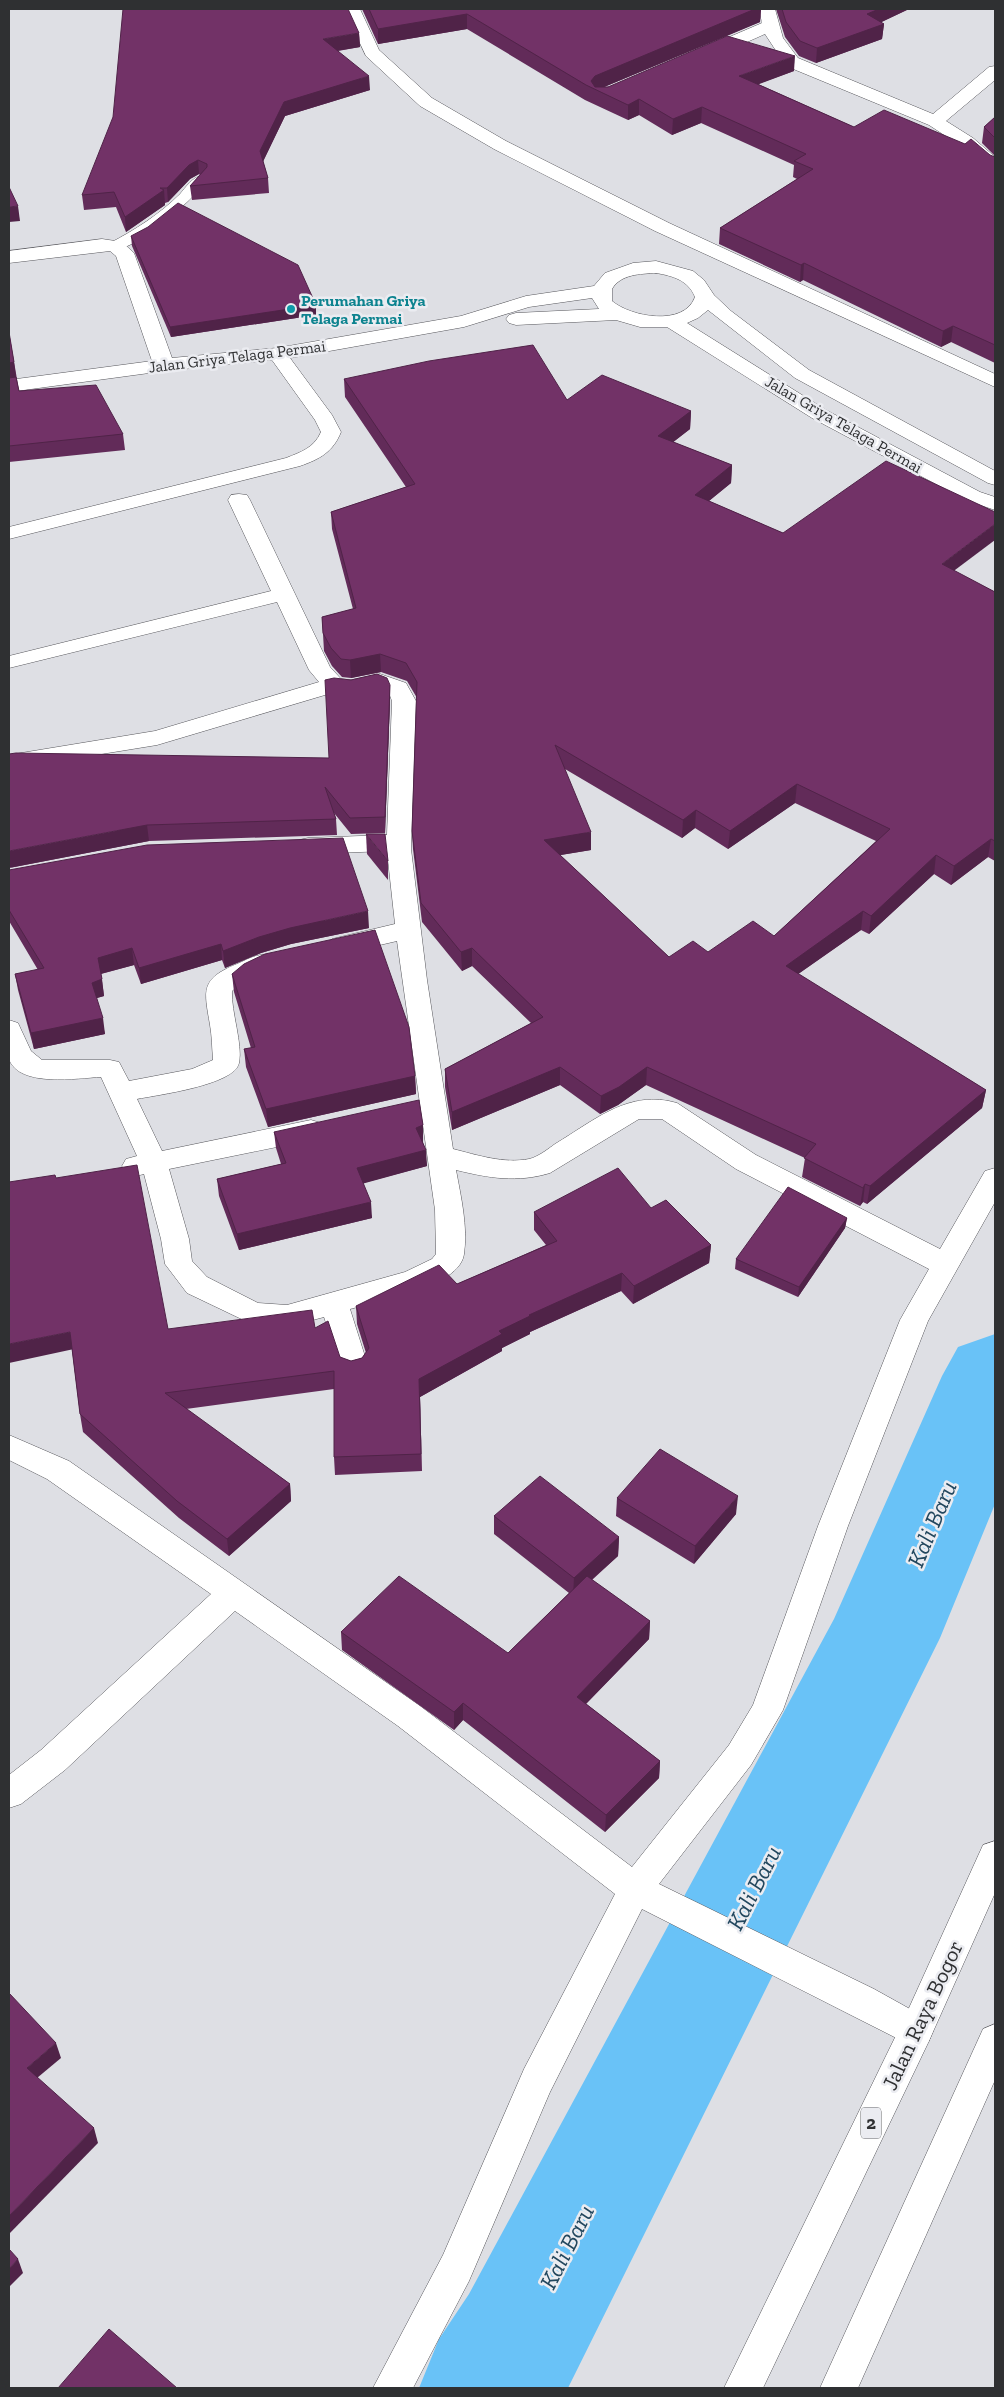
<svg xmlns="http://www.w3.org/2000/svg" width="1004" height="2397" font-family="'Zilla Slab',serif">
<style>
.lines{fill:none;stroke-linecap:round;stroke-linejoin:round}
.river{fill:#69c2f7;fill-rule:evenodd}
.service-casing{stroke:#57575c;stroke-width:1}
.minor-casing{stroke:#57575c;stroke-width:1}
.trunk-casing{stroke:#57575c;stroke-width:1}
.service{fill:#fff;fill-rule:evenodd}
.minor{fill:#fff;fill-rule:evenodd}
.trunk{fill:#fff;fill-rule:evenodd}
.wall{fill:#622b59;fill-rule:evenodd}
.shaded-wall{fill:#502348}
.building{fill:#723267;stroke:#502348;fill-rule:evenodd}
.culture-dot{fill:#0f9aa8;stroke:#ebecf1;stroke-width:2}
.labels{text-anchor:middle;stroke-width:5;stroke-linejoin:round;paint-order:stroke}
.far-culture-label{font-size:16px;font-weight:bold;fill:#0d838f;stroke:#ebecf1;text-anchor:start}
.far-street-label{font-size:16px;fill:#2f3032;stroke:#ebecf1}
.shield{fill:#ebecf1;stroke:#67686b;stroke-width:1}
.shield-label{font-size:18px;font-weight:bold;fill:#2f3032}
.near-street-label{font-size:22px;fill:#2f3032;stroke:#ebecf1}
.near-water-label{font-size:24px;font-style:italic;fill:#22475e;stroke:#ebecf1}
</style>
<rect width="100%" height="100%" fill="#dedfe4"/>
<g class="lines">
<path class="river" d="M995,1334V1504L940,1638L568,2388H419L439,2339L469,2294L834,1619L942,1376L958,1347Z"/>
<defs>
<path id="service" d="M200,176L207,180C194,199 133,255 110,249L108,246L110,243C135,230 160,214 180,194C186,187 192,178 200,176Z"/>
<g id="minor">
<path d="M344,9H360L379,50L432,98L506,141L669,223L995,374V387L655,231L494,149L420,106L366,56Z"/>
<path d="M759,9H775L783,38L798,58L933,114L989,67L995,66V80L946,121L973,138L995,157V171L989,170L961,146L929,125L786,66L765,34L711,58H699L696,54L699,50L762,23Z"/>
<path d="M102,239L122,242L134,253L172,358L277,348L461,316L526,296L594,286L605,273L633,263L656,261L693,271L704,280L714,295L731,311L809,370L995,471V485L988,483L795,378L708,310L698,318L687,323L826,410L980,492L995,497V510L966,500L812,418L667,327H640L616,320L516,325L509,323L506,319L509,315L516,313L599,309L592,298L529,307L464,327L290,358L332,415L341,432C333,452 320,459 300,466L9,539V527L286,458C301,452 314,448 321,432L315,420L272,360L164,371L9,392V380L152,361L116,256L110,251L9,263V251ZM656,273C673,276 688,280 695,297C684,327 631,317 612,301V289C621,274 640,274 656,273Z"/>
<path d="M239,494L247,495L250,500L330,667L341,679L351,680L380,674L406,683L416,701L411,849L427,980L453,1149C477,1155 504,1164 529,1159C538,1157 548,1149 555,1144C595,1120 629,1089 677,1103L756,1155L940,1249L985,1171L995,1168V1202L928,1321L848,1526L783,1710L751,1765L659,1884L874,1989L928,2019L933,2031L928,2043L916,2048L642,1909L550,2092L469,2281L413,2388H373L443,2255L524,2069L615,1894L398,1726L235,1611L65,1770L21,1804L9,1808V1775L41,1750L211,1594L47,1479L9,1460V1435L69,1461L420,1706L632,1867L729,1745L753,1705L818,1526L900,1320L929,1269L736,1169L662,1119H639L550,1173C517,1183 489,1178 456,1170C461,1197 468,1227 464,1254C460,1287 377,1302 350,1309L368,1366L363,1374L353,1377L343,1374L324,1317L287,1327L254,1325L187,1293L165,1264L161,1239L144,1174L136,1176L126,1173L122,1166L126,1159L137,1156L101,1077C78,1078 19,1088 9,1059C6,1049 9,1031 9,1020L18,1023L31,1051L42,1060H110L119,1062L129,1081L192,1069L213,1060C212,1048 212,1036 210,1025C204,990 200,979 237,964C250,958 260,952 274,956L278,962L274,968L245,980L232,991C231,1012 243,1044 239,1063C235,1085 157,1095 137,1099L162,1151L311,1120L321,1123L324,1130L321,1137L311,1140L169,1169L189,1239L192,1261L207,1277L258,1303L287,1305L405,1272L432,1259L436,1254L435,1210L397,941L341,954L332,951L328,945L332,939L395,924L387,851L308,854L299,852L296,846L299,840L308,838L387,835L392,701L389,693L378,688L351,694L335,692L157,745L9,769V755L155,731L319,682L309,670L277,602L9,668V656L271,591L228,500L231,495Z"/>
</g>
<g id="trunk">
<path d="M995,1841V1893L928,2043L763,2388H724L904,2019L983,1845Z"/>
<path d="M995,2024V2080L858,2388H820L983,2029Z"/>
</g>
</defs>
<use href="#service" class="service-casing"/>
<use href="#minor" class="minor-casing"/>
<use href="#trunk" class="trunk-casing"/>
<use href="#service" class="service"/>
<use href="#minor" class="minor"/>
<use href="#trunk" class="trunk"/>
</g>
<g class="wall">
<path d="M362,9H761L760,22L604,87L794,71L758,84L854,127L995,157V363L951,342L941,347L803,280L800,282L719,244L720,228L797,179L793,177L794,165L701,123L672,135L639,115L628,120L585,100L467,29L378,44Z"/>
<path d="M776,9H909L881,22L884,24L882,39L816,63L799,56L785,37Z"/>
<path d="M359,33L360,47L338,51L370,90L285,116L263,161L268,178L269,193L192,200L190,186L200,175L199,174L190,179L168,202L165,203V205L126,232L116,207L84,210L82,195Z"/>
<path d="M995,117V156L982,143L984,127Z"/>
<path d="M131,236L316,315L171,337L132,246Z"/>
<path d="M9,332L19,391L123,434L125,450L9,462Z"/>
<path d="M344,379L691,411L690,429L673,442L732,465L731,483L709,501L783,533L954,571L995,592V861L988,857L951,885L934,874L869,934L861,930L798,974L986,1090L982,1108L867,1204L863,1202L860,1206L802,1177L805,1158L646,1085L618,1105L600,1114L560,1085L452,1130L445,1087V1069L531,1023L472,966L462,971L422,922L413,849L412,831L417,698L407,681L381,672L351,678L342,677L332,666L324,651L322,617L353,609L332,529L331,512L406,487L345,397ZM565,769L682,838L695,828L728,849L795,803L876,841L774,936L708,952L669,957L560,855L591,850Z"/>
<path d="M390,685V701L385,833L351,834L334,813L336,819L337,835L149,841L9,868L329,758Z"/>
<path d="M366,834L388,861V880L367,854Z"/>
<path d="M9,870L369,928L291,944L261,953L225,968L222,960L141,984L134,965L101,974L104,996L96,998L105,1034L34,1049L18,990L15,974L38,970L9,921Z"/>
<path d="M232,974L415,1076L416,1094L268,1127L246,1067L244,1049L251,1048L234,992Z"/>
<path d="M423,1125V1142L427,1166L363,1183L372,1218L239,1250L219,1196L217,1179L281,1164L276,1148L274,1132Z"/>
<path d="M56,1178L168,1329L315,1328L340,1357L351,1361L362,1358L366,1353L357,1324L356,1306L457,1284L546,1245L534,1230V1212L651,1208L711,1245L709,1263L633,1304L621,1291L530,1332V1334L502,1348V1351L420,1397L422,1471L335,1475L334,1457V1389L186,1409L290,1484L291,1501L229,1556L179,1518L83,1432L80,1414L72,1350Z"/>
<path d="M847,1218L845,1228L798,1297L735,1269L736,1259Z"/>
<path d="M617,1498L736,1514L694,1564L616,1516Z"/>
<path d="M494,1516L619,1537L618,1556L592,1580L650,1621L649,1639L586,1704L660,1761L659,1778L605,1832L463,1720L454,1730L342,1650L341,1632L508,1653L569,1593L494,1534Z"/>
</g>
<g class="shaded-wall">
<path d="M755,9H761L760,22L597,90L591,81L595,76Z"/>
<path d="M879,9H909L865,30L867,14Z"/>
<path d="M467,14V29L378,44V29Z"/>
<path d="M884,24L882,39L816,63L817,48Z"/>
<path d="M359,33L360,47L323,53V39Z"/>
<path d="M795,56L794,71L738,92L739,76Z"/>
<path d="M369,76L370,90L285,116L261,166L260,151L284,102Z"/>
<path d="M639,99V115L628,120V105Z"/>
<path d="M702,107L701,123L672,135L673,119Z"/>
<path d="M198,160L199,174L190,179L168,202L167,188L189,165Z"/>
<path d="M164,190L165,205L126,232L125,217Z"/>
<path d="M18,206L20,221L9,222V207Z"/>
<path d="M804,263L803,280L800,282L801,265Z"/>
<path d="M316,305V315L171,337L170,327Z"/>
<path d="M953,326L951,342L941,347L943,331Z"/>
<path d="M14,362L16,377L9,379V363Z"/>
<path d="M691,411L690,429L658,454V436Z"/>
<path d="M732,465L731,483L694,513L695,495Z"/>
<path d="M995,524V540L939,582L942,564Z"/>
<path d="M380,654L381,672L351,678L350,660Z"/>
<path d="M390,685V701L385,833V817Z"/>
<path d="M797,784L795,803L728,849L730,831Z"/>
<path d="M696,810L695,828L682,838L683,820Z"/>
<path d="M147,825L149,841L9,868V851Z"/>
<path d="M591,832V850L543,858L544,840Z"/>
<path d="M991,839L988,857L951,885L954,866Z"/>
<path d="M936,855L934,874L869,934L871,916Z"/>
<path d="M368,911L369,928L291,944L261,953L225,968L223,951L259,937L290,928Z"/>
<path d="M863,911L861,930L784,984L786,966Z"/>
<path d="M221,944L222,960L141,984L139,968Z"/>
<path d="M132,948L134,965L100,974L98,958Z"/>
<path d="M472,948V966L462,971L461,952Z"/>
<path d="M102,979L104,996L94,999L92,983Z"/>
<path d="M103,1018L105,1034L34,1049L31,1033Z"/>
<path d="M560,1067V1085L452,1130V1112Z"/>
<path d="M647,1067L646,1085L618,1105L600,1114L601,1096Z"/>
<path d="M415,1076L416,1094L268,1127L266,1109Z"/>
<path d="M986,1090L982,1108L867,1204L870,1186Z"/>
<path d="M423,1125V1142L417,1145L416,1128Z"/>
<path d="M426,1150L427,1166L358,1185L357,1168Z"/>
<path d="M865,1184L863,1202L860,1206L863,1188Z"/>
<path d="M371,1202L372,1218L239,1250L237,1234Z"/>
<path d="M847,1218L845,1228L798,1297L799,1287Z"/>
<path d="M711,1245L709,1263L633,1304L634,1286Z"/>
<path d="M622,1273L621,1291L530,1332V1334L502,1348V1351L420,1397L422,1471L419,1379L499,1331L529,1315Z"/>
<path d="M70,1332L74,1349L9,1363V1344Z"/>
<path d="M290,1484L291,1501L229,1556L227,1539Z"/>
<path d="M738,1496L736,1514L694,1564L695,1546Z"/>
<path d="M619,1537L618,1556L573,1596L574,1578Z"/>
<path d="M650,1621L649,1639L576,1714L577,1697Z"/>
<path d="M463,1703V1720L454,1730V1712Z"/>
<path d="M660,1761L659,1778L605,1832L606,1815Z"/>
<path d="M56,2043L61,2058L31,2083L27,2068Z"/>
<path d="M94,2128L98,2143L9,2234V2216Z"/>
<path d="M18,2259L23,2273L9,2287V2269Z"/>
</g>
<g class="building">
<path d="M123,9H348L359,33L323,39L369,76L284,102L260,151L268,178L190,186L207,167V164L198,160L189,165L167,188H160L164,190L125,217L114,192L82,195L113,117Z"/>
<path d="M369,9H755L595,76L591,81L595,87H608L727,36L795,56L739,76L854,127L884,110L965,144L971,139L990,155L995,157V345L953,326L943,331L804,263L801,265L720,228L813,169L794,161L806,154L702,107L673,119L639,99L628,105L586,85L467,14L378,29Z"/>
<path d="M782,9H879L867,14L884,24L817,48L800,41L786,22Z"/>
<path d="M995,117V138L984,127Z"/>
<path d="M9,187L18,206L9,207Z"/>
<path d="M178,203L298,265L316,305L170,327L131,236L148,227Z"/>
<path d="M9,332L14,362L9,363Z"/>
<path d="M533,345L567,400L602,375L691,411L658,436L732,465L695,495L783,533L886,461L995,512V524L942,564L995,592V841L991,839L954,866L936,855L871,916L863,911L786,966L986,1090L870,1186L865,1184L863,1188L804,1158L816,1144L647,1067L619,1087L601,1096L560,1067L452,1112L445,1069L543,1017L472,948L461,952L421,903L412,831L417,682L406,663L380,654L350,660L341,659L331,648L323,633L322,617L356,608L331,512L415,484L344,379L429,361ZM555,745L683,820L696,810L730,831L797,784L890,829L774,936L753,921L708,952L693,941L669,957L544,840L591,832Z"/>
<path d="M16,377L19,391L96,385L123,434L9,446V378Z"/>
<path d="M377,674L387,678L390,685L385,817L350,818L325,787L336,819L147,825L9,851V754L16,753L329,758L325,680L334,678L351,680Z"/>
<path d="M366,834H385L388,861Z"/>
<path d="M343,838L368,911L290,928L259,937L223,951L221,944L139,968L132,948L98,958L102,979L92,983L103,1018L31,1033L15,974L44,968L9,910V870L147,845Z"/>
<path d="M375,930L409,1027L415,1076L266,1109L244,1049L255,1047L232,974L244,964L265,954Z"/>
<path d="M419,1100L423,1125L416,1128L426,1150L357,1168L371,1202L237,1234L217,1179L286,1163L274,1132Z"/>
<path d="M137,1165L168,1329L312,1310L315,1328L328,1321L340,1357L351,1361L362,1358L369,1348L356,1306L439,1265L457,1284L557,1241L534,1212L618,1168L651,1208L666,1200L711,1245L634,1286L622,1273L529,1315L530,1316L499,1331L502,1334L419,1379L421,1454L334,1457V1371L165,1393L290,1484L227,1539L177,1501L80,1414L70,1332L9,1344V1182L55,1175L56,1178Z"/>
<path d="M788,1187L847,1218L799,1287L736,1259Z"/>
<path d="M660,1449L738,1496L695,1546L617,1498Z"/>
<path d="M540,1476L619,1537L574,1578L494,1516Z"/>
<path d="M399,1576L508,1653L587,1576L650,1621L577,1697L660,1761L606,1815L463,1703L454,1712L341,1632Z"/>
<path d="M9,1993L56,2043L27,2068L94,2128L9,2216Z"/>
<path d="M9,2249L18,2259L9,2269Z"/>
<path d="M109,2329L177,2388H58Z"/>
</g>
<circle class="culture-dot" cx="291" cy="309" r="5"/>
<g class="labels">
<g class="far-culture-label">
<text x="301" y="306">Perumahan Griya<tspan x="301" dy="18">Telaga Permai</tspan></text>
</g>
<g class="far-street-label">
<text transform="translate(237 356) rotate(-7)" y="6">Jalan Griya Telaga Permai</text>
<text transform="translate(844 424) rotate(30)" y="6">Jalan Griya Telaga Permai</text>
</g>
<rect class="shield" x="861" y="2107.5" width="20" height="31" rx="4"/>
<g class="shield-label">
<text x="871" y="2129">2</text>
</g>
<g class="near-street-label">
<text transform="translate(922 2015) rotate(-65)" y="8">Jalan Raya Bogor</text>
</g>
<g class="near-water-label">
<text transform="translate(932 1524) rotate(-67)" y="8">Kali Baru</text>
<text transform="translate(754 1888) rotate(-63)" y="8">Kali Baru</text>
<text transform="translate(567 2247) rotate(-63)" y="8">Kali Baru</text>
</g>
</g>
<rect width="1004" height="2397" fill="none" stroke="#2f3032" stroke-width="20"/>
</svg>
